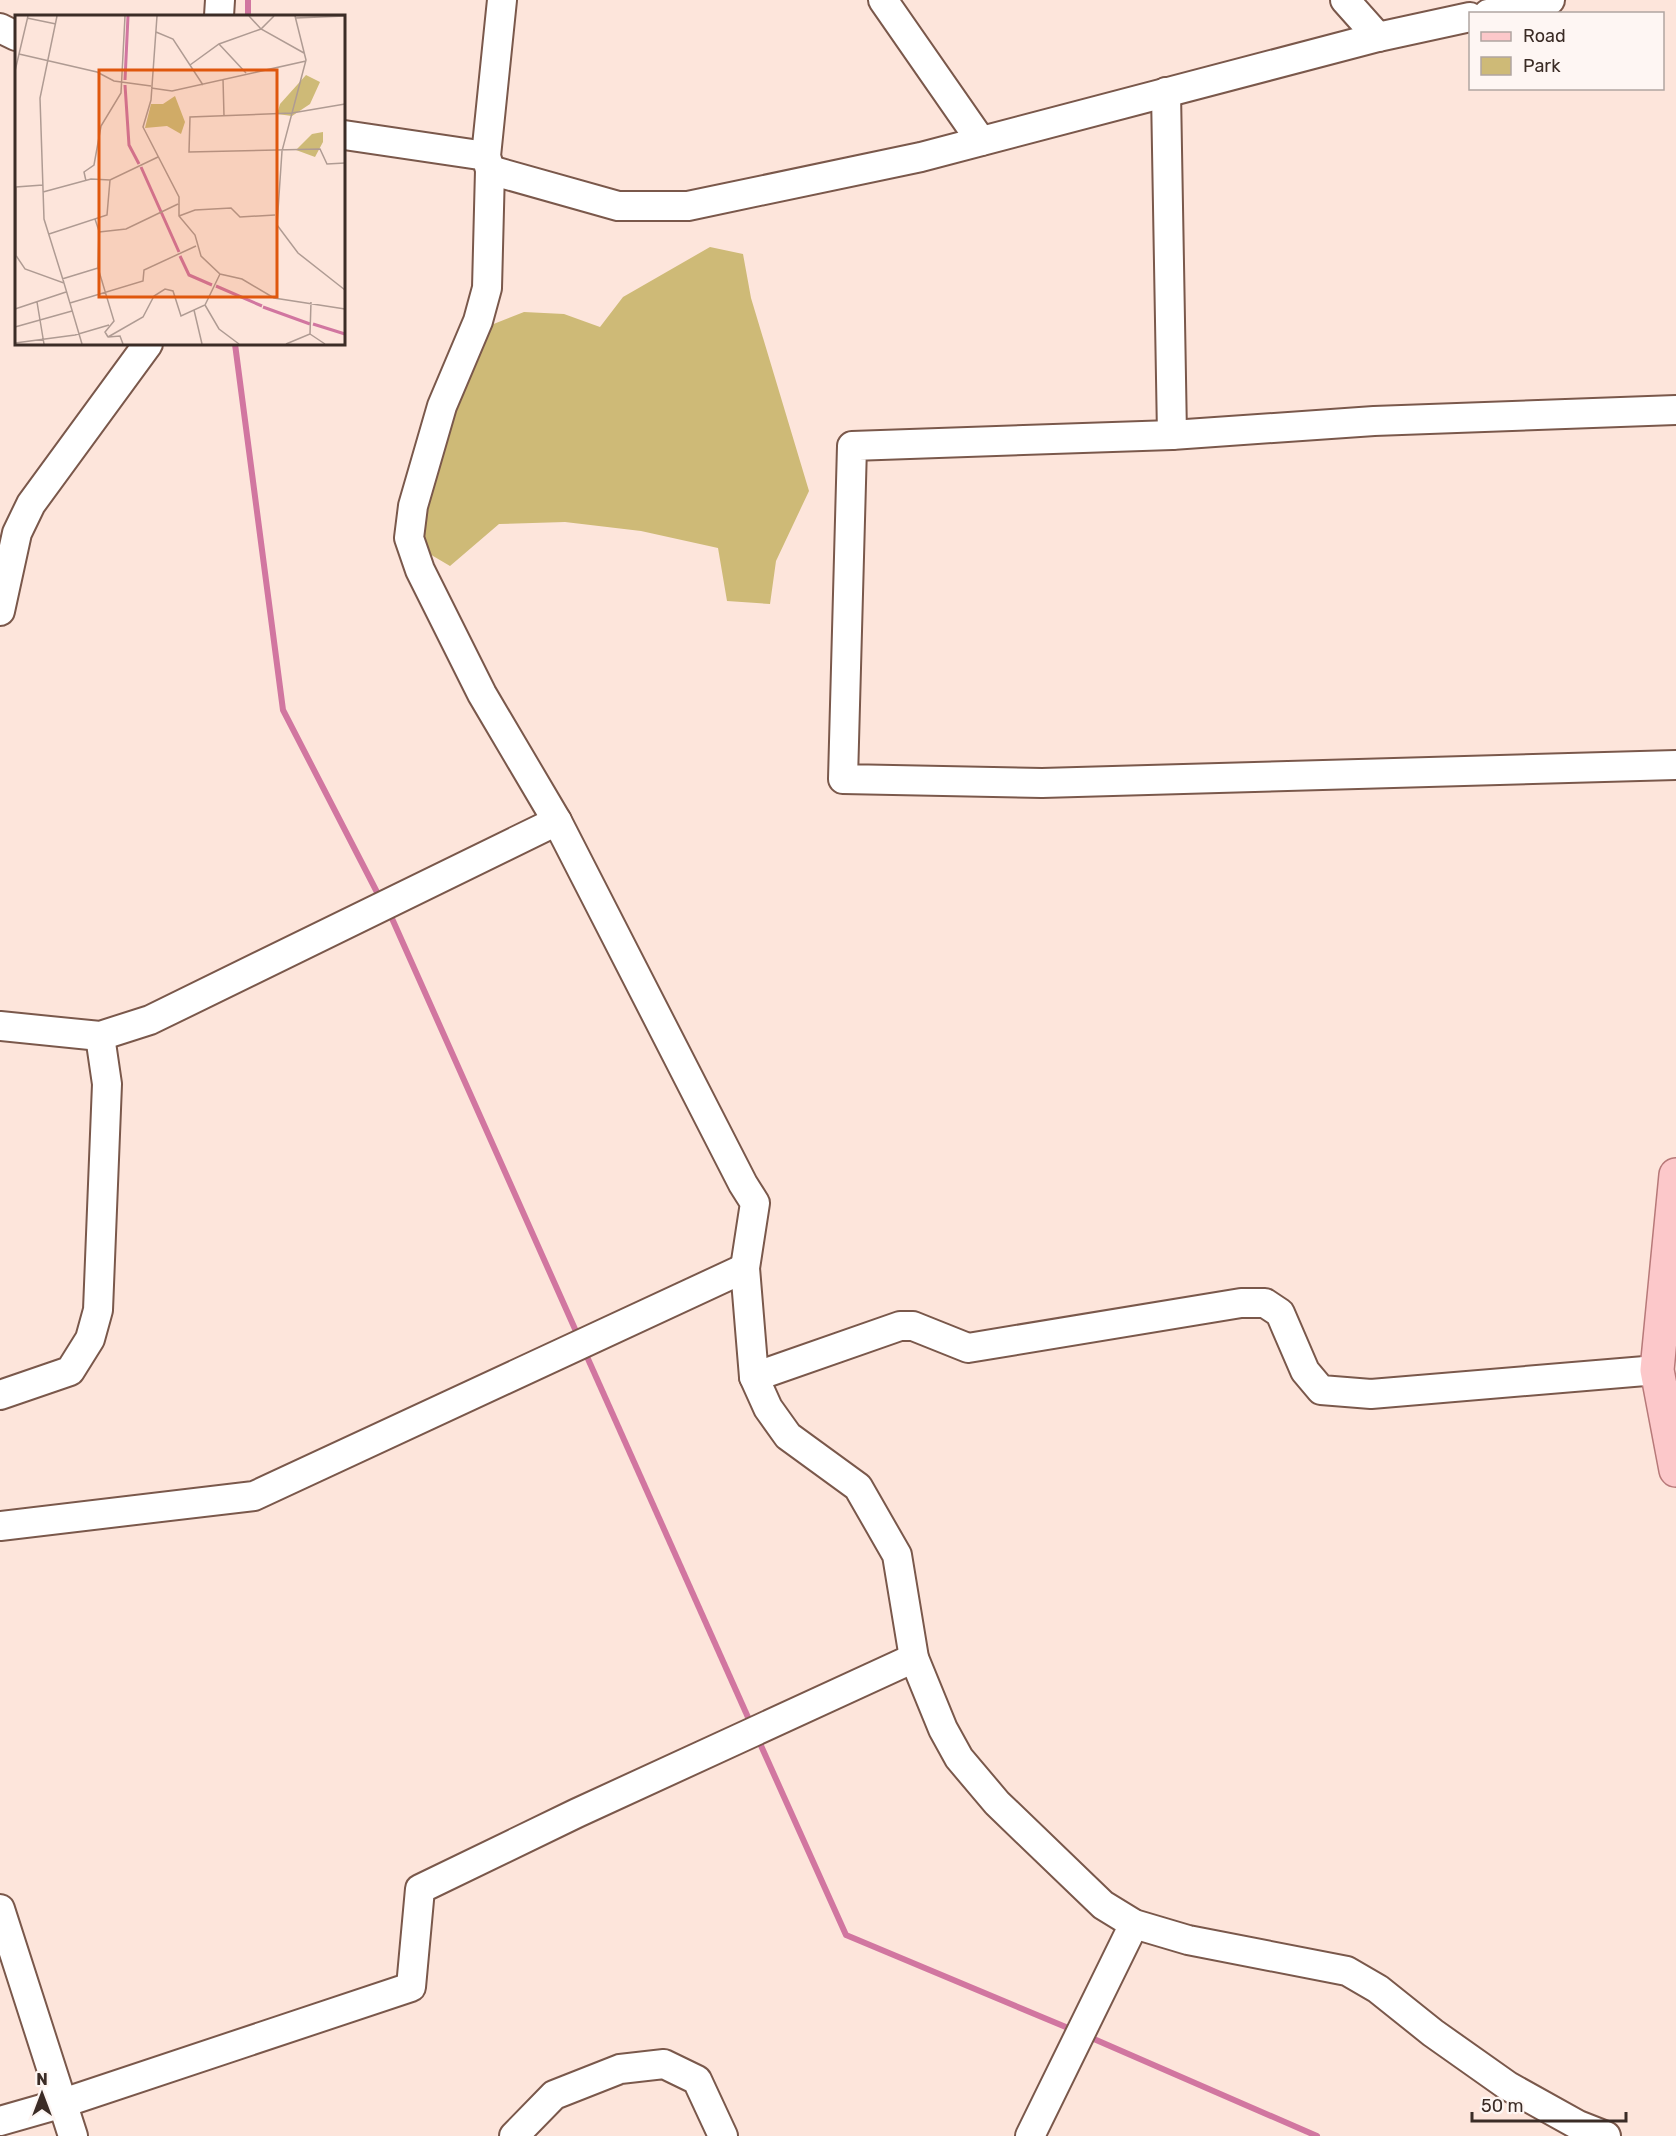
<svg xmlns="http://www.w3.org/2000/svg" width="1676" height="2136" font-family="Rubik,sans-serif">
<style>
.green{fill:#ceba77}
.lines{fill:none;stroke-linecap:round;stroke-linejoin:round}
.stream{stroke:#d176a0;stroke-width:6}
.minor-casing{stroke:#7a584b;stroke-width:32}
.major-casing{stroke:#b77979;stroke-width:36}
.minor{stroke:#fff;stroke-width:28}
.major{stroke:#fcc8ca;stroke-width:33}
.inset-river{fill:none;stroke:#d176a0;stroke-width:3}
.inset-road{fill:none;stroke:#af9b93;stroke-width:1.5}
.view{fill:#df570d;fill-opacity:0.15;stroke:#df570d;stroke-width:3}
.inset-edge{fill:none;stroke:#3b2c26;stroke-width:3}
</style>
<rect width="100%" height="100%" fill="#fde5db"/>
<path class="green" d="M710,247L743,254L751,298L809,491L776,561L770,604L727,601L718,548L641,531L565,522L499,524L450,566L428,553L418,530L424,495L486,327L524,312L564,314L600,327L623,297Z"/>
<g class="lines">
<g class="stream">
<path d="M248,16V0"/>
<path d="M235,344L283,710L380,898"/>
<path d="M390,914L579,1338"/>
<path d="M584,1350L751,1724"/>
<path d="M758,1739L846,1935L1073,2030"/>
<path d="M1087,2036L1317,2136"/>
</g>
<defs>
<g id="minor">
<path d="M502,0L486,156L490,170L487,288L478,321L442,406L413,506L409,538L420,570L482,694L557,821L743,1184L755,1203L745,1268L754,1377L768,1408L788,1436L858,1487L897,1555L914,1658L943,1729L959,1758L997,1803L1103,1905L1134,1924L1188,1940L1347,1971L1378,1989L1433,2033L1508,2086L1578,2125L1606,2136"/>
<path d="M883,0L981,141"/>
<path d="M1345,0L1378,37"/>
<path d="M1488,14L1550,0"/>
<path d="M219,16L220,0"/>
<path d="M0,28L16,36"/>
<path d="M1166,92L1172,435"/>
<path d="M344,135L486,156"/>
<path d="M490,170L618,206H688L921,157L1378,37L1470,17"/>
<path d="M1676,410L1374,421L1172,435L852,446L843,779L1042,783L1676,765"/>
<path d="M0,611L17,533L31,504L148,344"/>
<path d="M0,1026L100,1036L150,1020L557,821"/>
<path d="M754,1377L900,1326H913L968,1348L1241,1303H1265L1280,1313L1305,1371L1321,1390L1371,1394L1657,1370"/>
<path d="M0,1395L70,1371L90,1339L98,1310L107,1084L100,1036"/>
<path d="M0,1526L254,1496L745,1268"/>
<path d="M0,1909L73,2136"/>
<path d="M0,2121L63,2103L411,1987L420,1889L577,1813L914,1658"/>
<path d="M514,2136L554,2095L620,2069L664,2064L697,2080L723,2136"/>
<path d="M1030,2136L1134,1924"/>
</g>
<path id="major" d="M1676,1175L1657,1370L1676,1470"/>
</defs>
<use href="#minor" class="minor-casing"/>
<use href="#major" class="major-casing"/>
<use href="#minor" class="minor"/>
<use href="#major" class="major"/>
</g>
<g transform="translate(15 15)">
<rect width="330" height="330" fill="#fde5db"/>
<path d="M291,60L305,67L295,89L277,101L262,99L265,89ZM160,81L170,107L166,119L152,111L130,113L136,89H148ZM308,117V127L300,142L281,135L297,119Z" fill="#ceba77"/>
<path class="inset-river" d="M110,65L113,1M110,70L114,130L124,149M126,152L164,237M165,241L174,260L197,270M201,271L247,291M248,292L295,309M298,309L330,319"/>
<path class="inset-road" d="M42,1L25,83L29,204L49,268M142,1L136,85L128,112L164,182V201L180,220L186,241L205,259L227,264L259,283L330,294M234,1L246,14L289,38M280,1L291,45L267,136L262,210L283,238L330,275M12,3L41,9M280,3L330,1M141,17L158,24L188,70M204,29L231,58M4,39L82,57L99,66L136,71M175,50L204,29L246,14L259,1M0,56L13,1M208,64L209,101M136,73L157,76L291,46M330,89L277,98L175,102L174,137L305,134L312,149L330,148M71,166L69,157L79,150L86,111L106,78L110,1M28,177L76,164L95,165L143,142M164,201L180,195L216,193L225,202L260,200M80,204L84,216L83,253L99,306L90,317L93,322M84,217L111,214L163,189M34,219L92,200L95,165M0,239L10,254L49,268L67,329M1,241V172L28,170M47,264L83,253M22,287L29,329M55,288L128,266L129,255L181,231M190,290L204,314L224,329M0,294L51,277M179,295L187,329M0,312L57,296M295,319L310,329M93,322L128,302L139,281L150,274L158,276L166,301L190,290L205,259M93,322L105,321L108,329M0,328L60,320L94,310M271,329L295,319L296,287"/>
<path class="view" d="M84,55H262V282H84Z"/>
<rect width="330" height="330" class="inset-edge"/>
</g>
<rect x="1469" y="12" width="195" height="78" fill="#fef6f3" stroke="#b0a5a1" stroke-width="1.5"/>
<rect x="1481" y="32" width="30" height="9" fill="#fcc8ca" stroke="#b0a5a1" stroke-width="1.5"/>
<text x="1523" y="42" font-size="18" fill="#3b2c26">Road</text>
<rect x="1481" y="57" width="30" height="18" fill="#ceba77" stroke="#b0a5a1" stroke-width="1.5"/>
<text x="1523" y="72" font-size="18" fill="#3b2c26">Park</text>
<g transform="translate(42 2094)" stroke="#fef6f3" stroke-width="4.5" paint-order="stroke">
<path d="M0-4.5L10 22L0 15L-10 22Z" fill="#3b2c26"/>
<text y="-9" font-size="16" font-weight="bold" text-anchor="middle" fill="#3b2c26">N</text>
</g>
<path d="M1472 2112v9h154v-9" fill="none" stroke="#3b2c26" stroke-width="3"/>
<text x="1481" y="2112" font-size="18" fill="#3b2c26" stroke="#fef6f3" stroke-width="4.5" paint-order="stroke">50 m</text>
</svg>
